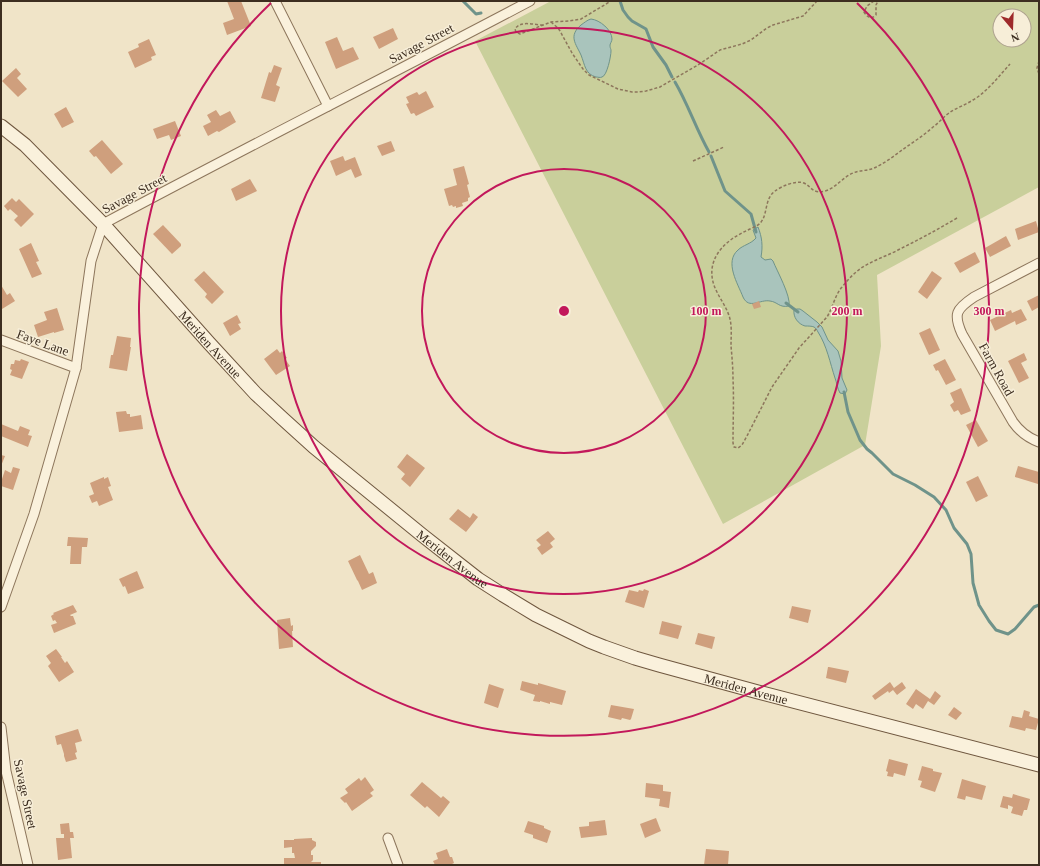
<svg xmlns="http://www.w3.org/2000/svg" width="1040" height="866" font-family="'Times New Roman',serif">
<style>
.green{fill:#c9cf9b;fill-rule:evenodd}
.water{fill:#a9c4bc;stroke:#6f938a}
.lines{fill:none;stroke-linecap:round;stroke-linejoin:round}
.stream{stroke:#6f938a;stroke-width:3}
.building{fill:#cf9f7d}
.minor-casing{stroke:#8d765c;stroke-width:11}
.secondary-casing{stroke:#6f573f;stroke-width:15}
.path{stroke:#8d765c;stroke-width:1.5;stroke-dasharray:3 2;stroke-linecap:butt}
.minor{stroke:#faf1dc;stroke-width:9}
.secondary{stroke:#faf1dc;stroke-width:13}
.ring{fill:none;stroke:#c2185b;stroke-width:2}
.labels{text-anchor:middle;stroke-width:3;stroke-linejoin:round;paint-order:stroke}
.street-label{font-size:13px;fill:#3d2e20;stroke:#f7eed8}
.centre{fill:#c2185b;stroke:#f7eed8;stroke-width:2}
.ring-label{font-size:12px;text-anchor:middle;font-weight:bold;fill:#c2185b;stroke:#f7eed8;stroke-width:3;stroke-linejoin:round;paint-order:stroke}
</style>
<rect width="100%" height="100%" fill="#f0e4c8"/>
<path class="green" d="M551,1H1039V187L877,275L881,346L865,445L723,524L475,41ZM1000,16H1024V40H1000Z"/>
<g class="water">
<path d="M591,19C600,20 612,30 612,39C612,41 610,44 610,45C610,49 611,48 611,51C611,56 607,76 602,77C600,78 598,77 596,77C585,74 585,65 581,55C576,44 568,36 581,25C584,23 587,20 591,19Z"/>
<path d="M758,227C762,237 763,246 761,257L765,260L771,259L773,261C777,271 791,296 789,306C779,308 778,302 770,301C760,299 749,310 743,297C738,284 724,262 738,250C743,245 751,244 756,238L753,230Z"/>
<path d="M797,309H800L803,311L817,322L822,327L828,340L838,351L841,361L842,378L847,390L845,394L840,393C837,388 837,383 835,378C830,363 827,346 818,332C817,330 816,328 814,327C812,326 808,326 805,326C798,324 793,317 794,310Z"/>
</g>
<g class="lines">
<g class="stream">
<path d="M463,1L476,14L481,13"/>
<path d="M620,1L623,10L628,17L632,21L646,29L653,47L666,65L672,77"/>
<path d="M675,82C688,104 696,129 709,152"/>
<path d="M711,156L725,191L751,214L756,232"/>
<path d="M786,303L798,312"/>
<path d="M844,392L848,412L860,440L867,449L872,453L893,474L915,485L934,497L946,510L954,528L967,544L971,554L973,583L979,605L989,621L996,630L1008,634L1015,629L1034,607L1039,605"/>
</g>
</g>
<g class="building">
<path d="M227,1H241L251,26L227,35L223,23L234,19Z"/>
<path d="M393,28L398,39L379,49L373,37Z"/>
<path d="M337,37L343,51L353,47L359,59L336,69L325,42Z"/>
<path d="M149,39L156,55L151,57L152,60L135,68L128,52L139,47L138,44Z"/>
<path d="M274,65L282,68L276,85L280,87L275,102L261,98L269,72L271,73Z"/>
<path d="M16,68L21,74L17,78L27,89L18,97L2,81Z"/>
<path d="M426,91L434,107L416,116L414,113L411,114L406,104L409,103L406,97L417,92L419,95Z"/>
<path d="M66,107L74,122L62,128L54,114Z"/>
<path d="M216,110L220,116L230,111L236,122L219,132L217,131L208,136L203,126L211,122L207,115Z"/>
<path d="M175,121L181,136L171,140L169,135L157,139L153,129Z"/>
<path d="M102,140L123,164L111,174L96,156L94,157L89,151Z"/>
<path d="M391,141L395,151L382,156L377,146Z"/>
<path d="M343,156L345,161L355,157L362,175L355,178L351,169L336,176L330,161Z"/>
<path d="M464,166L469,184L467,185L470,197L468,198V201L462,203L463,206L456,208V206L453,207L452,205L449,206L444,189L457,185L453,169Z"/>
<path d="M250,179L257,191L236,201L231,189Z"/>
<path d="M12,198L16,202L19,199L34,214L21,227L14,220L18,216L10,209L8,211L4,206Z"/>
<path d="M1036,221L1039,232L1018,240L1015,229Z"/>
<path d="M163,225L181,244V246L172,254L153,234Z"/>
<path d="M1006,236L1011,246L990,257L985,248Z"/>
<path d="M31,243L39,261L36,262L42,274L32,278L19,249Z"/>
<path d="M975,252L980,262L960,273L954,263Z"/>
<path d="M204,271L224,292L212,304L205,297L207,294L194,280Z"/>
<path d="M932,271L942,278L927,299L918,292Z"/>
<path d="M1,285L7,295L10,293L15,301L2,309L1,307Z"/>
<path d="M1039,295V307L1032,311L1027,301Z"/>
<path d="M759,301L761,307L754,309L752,304Z"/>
<path d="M57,308L64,330L54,333V332L38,337L34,325L47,320L44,312Z"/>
<path d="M1021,309L1027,320L1016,325L1015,321L995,331L990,320L1011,310L1012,313Z"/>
<path d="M237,315L241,323L238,324L241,329L230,336L223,323Z"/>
<path d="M930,328L940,350L929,355L919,333Z"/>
<path d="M117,336L131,338L130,347H131L127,371L109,368L111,355H113Z"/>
<path d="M277,349L280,353L282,351L287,358L285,359L290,366L276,375L264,359Z"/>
<path d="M1024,353L1027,360L1021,363L1029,378L1019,383L1008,361Z"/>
<path d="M21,359L29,362L22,379L10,375L12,370L10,369L11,364H14L15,360L20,361Z"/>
<path d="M945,359L956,380L946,385L938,370L936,371L933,365Z"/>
<path d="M961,388L971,411L961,415L958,410L954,412L950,405L954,402L950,393Z"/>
<path d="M126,411L127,414H130V417L141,415L143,429L119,432L116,412Z"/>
<path d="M976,420L988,441L978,447L966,425Z"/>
<path d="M1,424L18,431L20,426L30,430L28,435L32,436L28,447L1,436Z"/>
<path d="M407,454L425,468L410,487L401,479L405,474L397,467Z"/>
<path d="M1,455L5,456L1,466Z"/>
<path d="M1018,466L1039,472L1038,484L1015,477V476Z"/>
<path d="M13,467L20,469L13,490L1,486V482L5,470L11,473Z"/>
<path d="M978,476L988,496L976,502L966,482Z"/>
<path d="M104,477V479L108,477L111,486L108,487L113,500L99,506L97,501L92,503L89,496L94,494L90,483Z"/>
<path d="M458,509L470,518L473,513L478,517L466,532L449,519Z"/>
<path d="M548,531L555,539L550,543L553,547L542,555L537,548L541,545L536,540Z"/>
<path d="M68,537L88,538L87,547H82L81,564H70L71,546H67Z"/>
<path d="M360,555L369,574L373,572L377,583L362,590L358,581L357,580L348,561Z"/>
<path d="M137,571L144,588L128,594L125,586L123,587L119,579Z"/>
<path d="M644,589L649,591L644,608L625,602L629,590L638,592L639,590L643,591Z"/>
<path d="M73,605L77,612L70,615L71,616H73L76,624L54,633L51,625L57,623L55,620L53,621L51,616L54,614L53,613Z"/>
<path d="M792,606L811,610L808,623L789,618Z"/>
<path d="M290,618L291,626L293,625V631H292L293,647L279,649L277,620Z"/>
<path d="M662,621L682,626L678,639L659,634Z"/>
<path d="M698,633L715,637L712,649L695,644Z"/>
<path d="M56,649L62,657H61L65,663L67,661L74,672L59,682L48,666L51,663L46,656Z"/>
<path d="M828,667H829L849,671L846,683L826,678Z"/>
<path d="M522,681L538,685V683L566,691L562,705L550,702V704L540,701V702L533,701L535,695L520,690Z"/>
<path d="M890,682L894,688L902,682L906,688L897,695L893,690L889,693L888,691L875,700L872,696Z"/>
<path d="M489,684L504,689L498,708L484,703Z"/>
<path d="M916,689L930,699L935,691L941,696L934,705L928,701L923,709L916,704L913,709L906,704Z"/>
<path d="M611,705L634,709L631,719L630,720L622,718L621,720L608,717Z"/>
<path d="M954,707L962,713L956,720L948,715Z"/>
<path d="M1024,710L1030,712L1029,716L1039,719L1036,730L1026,728L1025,731L1009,727L1012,716L1022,718Z"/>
<path d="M78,729L82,741L75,743L77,752L75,753L77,759L66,762L64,756V754L61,744L57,745L55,736Z"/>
<path d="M889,759L908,764L905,776L894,773L893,777L887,776L888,772L886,771Z"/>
<path d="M922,766L933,769V771L942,773L935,792L920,787L922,781L918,780Z"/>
<path d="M365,777L374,790L370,793L373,796L352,811L346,802L345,803L340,798L348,793L345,789L359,778L361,781Z"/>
<path d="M962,779L986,786L982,800L966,796L965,800L957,798Z"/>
<path d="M422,782L441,798L443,796L450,802L439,817L427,806L425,808L410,795Z"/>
<path d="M646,783L663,785V791L671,792L669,808L659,806L660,799L645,797Z"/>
<path d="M1013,794L1030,799L1027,810H1024L1022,816L1011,813L1013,807L1008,805V809L1000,807L1003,796L1012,798Z"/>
<path d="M656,818L661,831L645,838L640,824Z"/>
<path d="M605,820L607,835L581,838L579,827L589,826V822Z"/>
<path d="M528,821L544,826V828L551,831L547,843L533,838V835L524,832Z"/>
<path d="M69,823L70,832H73L74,838H70L72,858L58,860L56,838H64V834H61L60,824Z"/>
<path d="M312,838V840L316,842V846L311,851V855H313V860L311,862H321V865H284V858H295L294,853H292V847L284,848V840H294V839Z"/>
<path d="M447,849L450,857H452L454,863L452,864L453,865H435L433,861L438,859L436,853Z"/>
<path d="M706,849L729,851L728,865H704Z"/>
</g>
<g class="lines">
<defs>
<g id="minor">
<path d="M275,1L328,106"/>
<path d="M1039,263L974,297C956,309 953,314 962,334L1013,422C1020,432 1028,438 1039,442"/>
<path d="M1,340L76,368"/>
<path d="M1,607L34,514L76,368L91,261L103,224C245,148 388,76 530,1"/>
<path d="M1,727L6,771L28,865"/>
<path d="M388,838L398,865"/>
</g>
<g id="secondary">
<path id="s1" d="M1,126L25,145L103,224L209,343L256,394L282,418L314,447L422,535L478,579L503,595L536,615L589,641L604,647L635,658L659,665L758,692L1039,765"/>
</g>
</defs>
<use href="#minor" class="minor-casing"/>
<use href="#secondary" class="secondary-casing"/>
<g class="path">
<path d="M874,1L867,6L864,12C867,17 871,20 876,15V5L878,1"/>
<path d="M551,22L558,28L560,31L572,53L583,69L589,75L618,89L632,92H638L646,91L660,87L698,65L720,50L742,44L751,40L767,28L773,25L803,16L817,1"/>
<path d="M543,25C533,25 521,20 515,29L516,32L520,34L551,22L569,21L581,19L611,1"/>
<path d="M1039,61L1037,68L1039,74"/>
<path d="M693,161L724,147"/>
<path d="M957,218C937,230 918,240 898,250C889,255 879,258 870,263C859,268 850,277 842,287C835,295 833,307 827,317L799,348L772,387L747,436L742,445L738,448L734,447L733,443C733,422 734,400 733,379C733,368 732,357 731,346C731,337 732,328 730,319C726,302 710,290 712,269C714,252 728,240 742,233C747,230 753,228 758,225C769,217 763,200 775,191C782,186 796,180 804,183C812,187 812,194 825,191C836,188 843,177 853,173C860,170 867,171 874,168C883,164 893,157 902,150C912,143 923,136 933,127C939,123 943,117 949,113C956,108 965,105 973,100C988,91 998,77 1010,64"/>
</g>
<use href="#minor" class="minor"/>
<use href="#secondary" class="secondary"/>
</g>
<g class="ring">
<circle cx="564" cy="311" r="142"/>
<circle cx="564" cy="311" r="283"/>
<path d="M857 3A425 425 0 1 1 271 3"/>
</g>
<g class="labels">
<g class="street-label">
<text transform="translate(421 43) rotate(-28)" y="5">Savage Street</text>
<text transform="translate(134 193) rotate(-28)" y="5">Savage Street</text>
<text transform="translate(43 342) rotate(20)" y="5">Faye Lane</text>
<text dy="5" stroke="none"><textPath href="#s1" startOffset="303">Meriden Avenue</textPath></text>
<text transform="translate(997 369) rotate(61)" y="5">Farm Road</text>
<text dy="5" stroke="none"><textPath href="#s1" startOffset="627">Meriden Avenue</textPath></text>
<text dy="5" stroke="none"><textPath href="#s1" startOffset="951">Meriden Avenue</textPath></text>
<text transform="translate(26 794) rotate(78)" y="5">Savage Street</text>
</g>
</g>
<circle cx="564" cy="311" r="6" class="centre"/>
<g class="ring-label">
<text x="706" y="315">100 m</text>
<text x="847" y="315">200 m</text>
<text x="989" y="315">300 m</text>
</g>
<rect width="1040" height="866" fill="none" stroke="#3d2e20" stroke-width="4"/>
<g transform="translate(1012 28) rotate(161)"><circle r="19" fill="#f7eed8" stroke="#ada18e"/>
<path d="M0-3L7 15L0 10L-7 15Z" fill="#9e2a2b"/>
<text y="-6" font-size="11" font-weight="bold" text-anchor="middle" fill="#3d2e20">N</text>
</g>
</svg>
